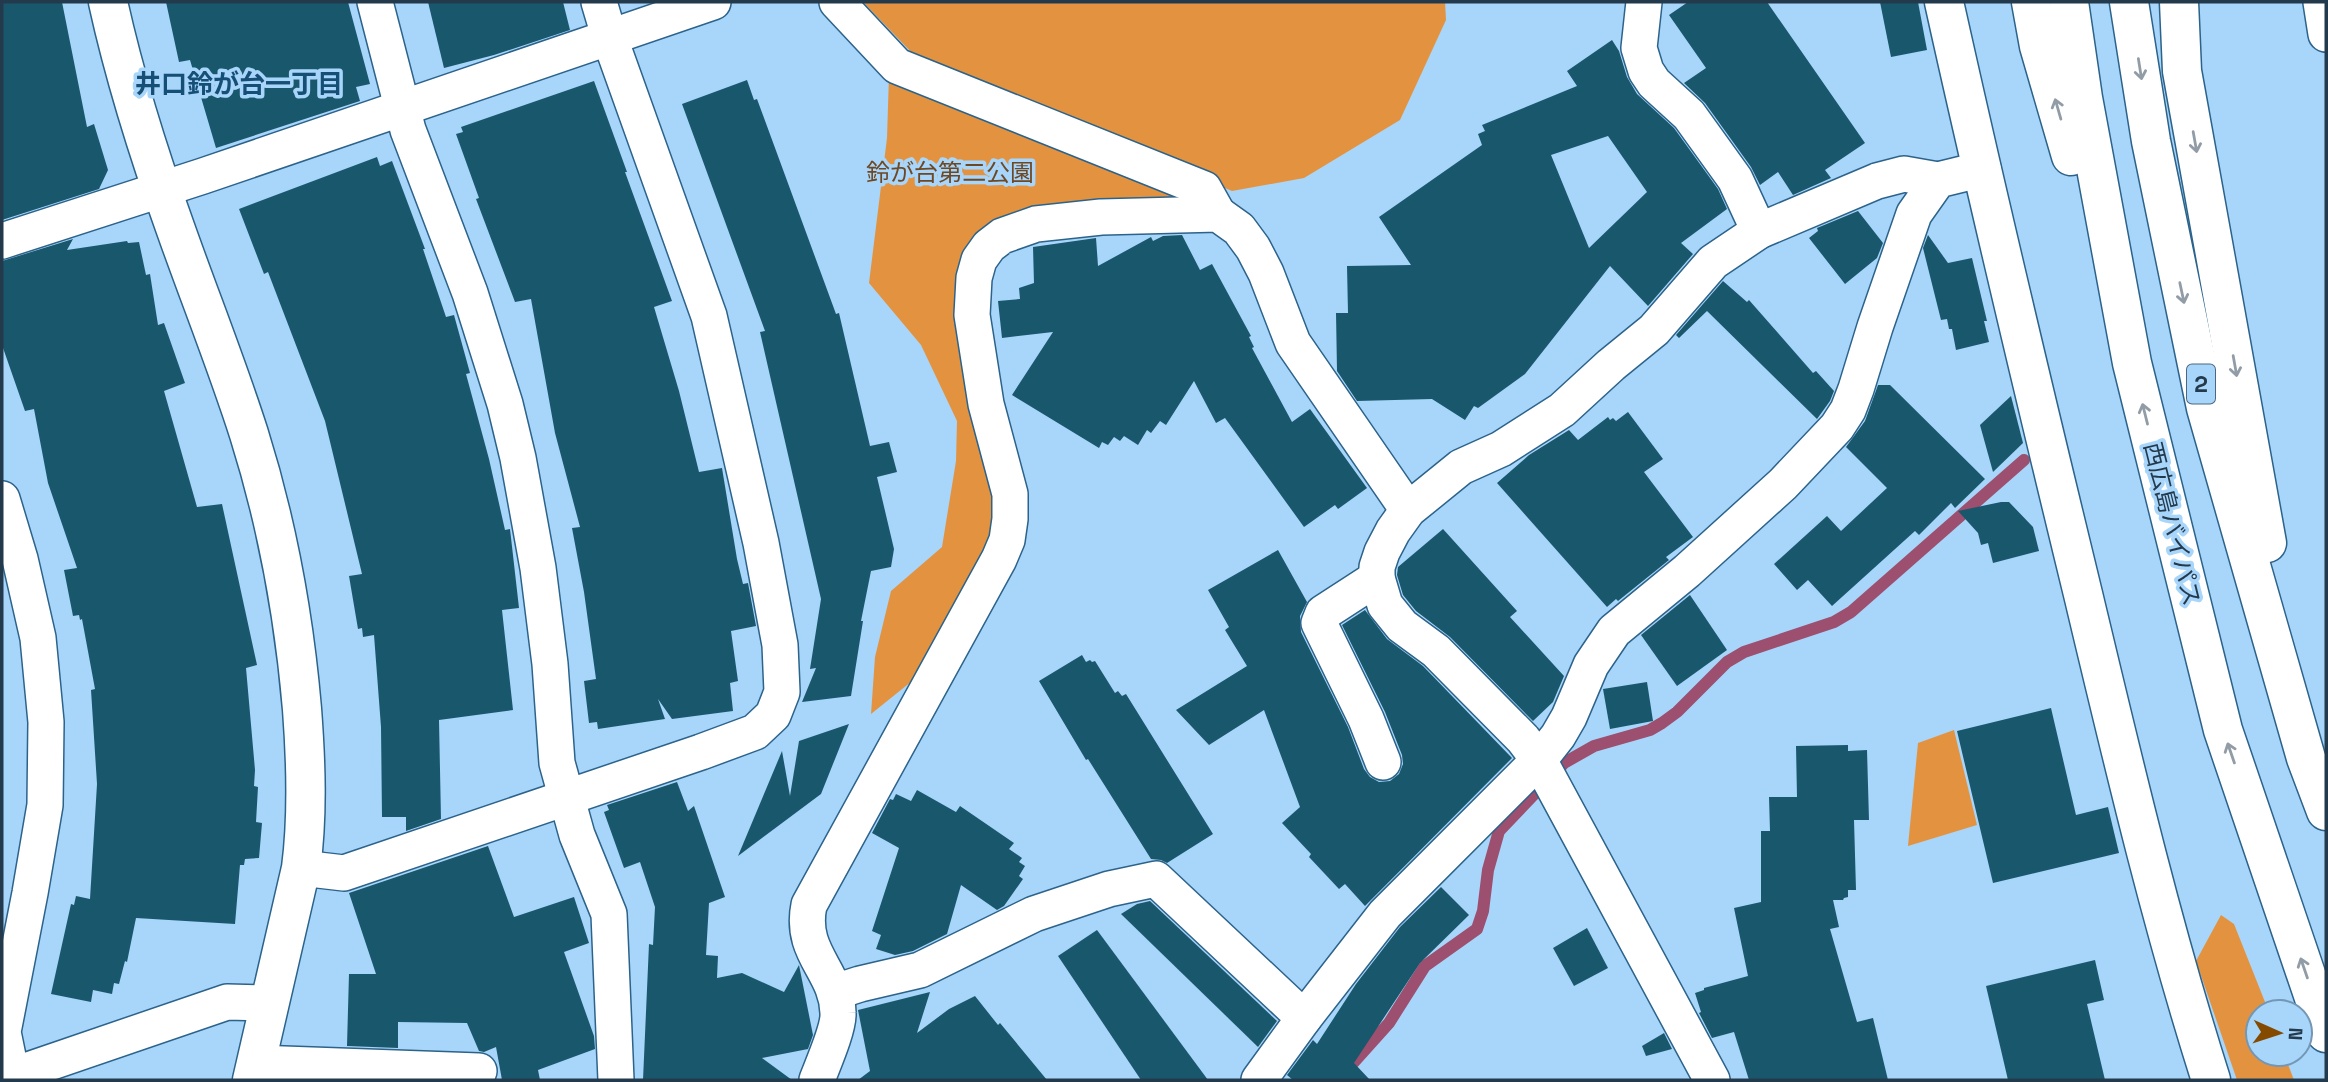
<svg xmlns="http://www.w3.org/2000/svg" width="2328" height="1082" font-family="'Space Grotesk','Noto Sans JP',sans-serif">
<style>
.green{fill:#e39340}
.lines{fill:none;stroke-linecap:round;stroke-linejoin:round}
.stream{stroke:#9c4f6f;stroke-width:12}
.building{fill:#19586c;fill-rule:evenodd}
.minor-casing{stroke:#2c638b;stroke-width:38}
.tertiary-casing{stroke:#2c638b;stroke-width:41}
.motorway-casing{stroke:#2c638b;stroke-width:41}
.minor{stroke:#fff;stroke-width:35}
.tertiary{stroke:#fff;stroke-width:38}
.motorway{stroke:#fff;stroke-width:38}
.oneway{stroke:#919ca6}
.labels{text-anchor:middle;stroke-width:7;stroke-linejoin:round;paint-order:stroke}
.shield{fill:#a8d5fa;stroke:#4b6881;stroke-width:2}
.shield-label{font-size:23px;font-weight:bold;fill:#233a4d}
.park-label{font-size:24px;fill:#6e4823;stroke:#a8d5fa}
.street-label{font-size:24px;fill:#233a4d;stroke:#a8d5fa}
.neighbourhood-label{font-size:26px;font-weight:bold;fill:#164f76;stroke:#a8d5fa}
</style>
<rect width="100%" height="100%" fill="#a8d5fa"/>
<g class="green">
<path d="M863,2H1445L1446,20L1400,120L1304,178L1232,191L912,53Z"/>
<path d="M889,75L1202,200L981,239L1002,495L988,557L917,677L871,714L875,657L891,591L942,547L956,461L957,421L921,345L869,283L887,138Z"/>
<path d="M1954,730L1977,825L1908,846L1918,743Z"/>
<path d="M2221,915L2234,924L2269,1012H2258V1054H2284L2294,1080H2237L2196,961Z"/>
</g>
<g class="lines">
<path class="stream" d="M1333,1080L1354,1062L1389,1023L1425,966L1477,929L1483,911L1488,870L1499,831L1564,763L1594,746L1650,730L1662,723L1677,712L1727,662L1744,652L1834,622L1851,612L2024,460"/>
</g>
<g class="building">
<path d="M2,2H62L87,127L94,124L108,170L99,189L2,220Z"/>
<path d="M166,2H348L370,84L356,87L360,101L216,148L190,60L179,62Z"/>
<path d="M428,2H563L570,30L494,55L444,68Z"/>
<path d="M1688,2H1767L1865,143L1825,170L1831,178L1793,195L1778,172L1760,185L1751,167L1705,103L1684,83L1706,68L1669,15Z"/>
<path d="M1880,2H1918L1927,50L1891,57Z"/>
<path d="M1612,40L1619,51L1627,77L1637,94L1674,128L1718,189L1727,209L1681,243L1693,254L1648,306L1610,266L1525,374L1478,408L1474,406L1465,420L1432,399L1357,401L1337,371L1336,313H1348L1347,266L1411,265L1379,217L1482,145L1478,134L1485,131L1482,125L1577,86L1567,71ZM1608,136L1647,192L1589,248L1551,155Z"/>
<path d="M747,80L754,100L757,99L836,314L839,313L870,446L889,442L897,472L877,477L894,549L891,567L871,571L861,621H863L851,696L802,702L816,668L810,669L821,599L760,332L765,331L682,104Z"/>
<path d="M594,81L627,172H625L672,301L654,307L679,391L699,472L722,468L737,559L743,584L748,583L756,626L731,631L738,681L730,683L733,711L672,719L658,699L665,719L598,729L597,722L589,723L584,681L596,679L584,592L572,528L580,527L555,433L531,299L515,302L476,199L479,198L456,134L463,132L461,127Z"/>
<path d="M377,157L380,166L392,161L425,249H423L446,317L454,315L470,373L466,374L489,459L505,530L510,529L519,608L502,610L513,710L439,720L441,819L406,831V817H382L381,727L374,635L363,637L362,628L358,629L349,576L362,574L325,421L268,272L264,274L239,209Z"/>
<path d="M1858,211L1883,243L1877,258L1845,284L1809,238L1818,231L1817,228Z"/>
<path d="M1182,235L1200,270L1212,264L1251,336L1249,337L1254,347L1252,348L1292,422L1310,409L1367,488L1338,509L1335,505L1304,527L1225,418L1216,423L1194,381L1166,425L1160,421L1151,433L1147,430L1138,445L1124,436L1120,441L1114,437L1108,445L1102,442L1099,448L1012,395L1053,332L1002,338L998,301L1020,299L1019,288L1034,283L1033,247L1096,238L1098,266L1151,237L1153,241L1163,236Z"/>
<path d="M1928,235L1948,263L1972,258L1987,321H1984L1989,342L1956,350L1952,329H1949L1947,319L1941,320L1923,248Z"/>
<path d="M73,239L67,250L127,241L128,243L139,242L146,275L150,274L158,325L164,323L185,383L164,391L197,507L222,504L257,665L246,668L255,770L254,786L258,787L256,822L262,823L259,858L245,859L244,865H240L235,924L136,918L127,962L125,961L119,984L114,983L112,994L93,990L91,1002L51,994L71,904L74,905L76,896L90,899L97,784L91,690L95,689L82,619L80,620L79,615L73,616L64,570L77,568L48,483L34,409L25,411L2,345V261Z"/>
<path d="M1723,281L1747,302L1749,300L1813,373L1816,371L1834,391L1830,401L1817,419L1707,311L1679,338L1676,335Z"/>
<path d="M1878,385H1890L1985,479L1955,508L1951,503L1919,535L1915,531L1832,606L1808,580L1797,590L1774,564L1827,516L1841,531L1887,488L1846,447L1865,421Z"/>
<path d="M2011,396L2023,443L1993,472L1980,425Z"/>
<path d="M1628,412L1663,459L1644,472L1693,537L1666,557L1669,560L1618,601L1616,599L1607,607L1497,483L1529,455L1569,430L1578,440L1608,417L1610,420L1613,418L1616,421Z"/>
<path d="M2001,502H2009L2033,527L2039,551L1993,563L1988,543L1981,545L1978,533L1958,511Z"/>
<path d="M1443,529L1517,611L1510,617L1564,676L1553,702L1533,721L1450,637L1416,611L1403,595L1397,575L1398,567Z"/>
<path d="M1278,550L1307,602L1300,616L1301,632L1348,727L1364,769L1370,777L1379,782L1390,781L1399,774L1403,764L1402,755L1385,712L1342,625L1365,610L1387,639L1423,666L1512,758L1365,906L1345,884L1339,889L1309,857L1311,854L1282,823L1300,807L1264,710L1209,745L1176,710L1247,666L1225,630L1229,627L1208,590Z"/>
<path d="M1690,595L1727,650L1677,686L1641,635Z"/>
<path d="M1082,655L1086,662L1090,660L1092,662L1095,661L1115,693L1118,691L1122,696L1126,694L1213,834L1167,863L1161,860L1151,859L1088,759L1086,760L1039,681Z"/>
<path d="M1647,682L1653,721L1610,729L1603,689Z"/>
<path d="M2051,708L2076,815L2108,807L2119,853L1993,883L1957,731Z"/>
<path d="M849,724L821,794L738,856L782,751L790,796L799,741Z"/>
<path d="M1848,745V751L1867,750L1869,820H1854L1856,890H1848V897L1844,898L1843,900H1833L1839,927L1830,929L1857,1022L1873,1018L1888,1080H1749L1734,1032L1712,1038L1699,1013L1701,1012L1695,993L1704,990V988L1748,976L1734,908L1761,902V831H1770L1769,797H1797L1796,746Z"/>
<path d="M677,782L688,811L694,806L725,897L709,903L706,955L718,956L717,978L742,973L784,992L799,965L813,1035L808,1049L762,1058L792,1080H643L649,944L653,945L655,907L640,862L624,868L604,812L609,810L607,805Z"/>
<path d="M917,790L956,812L960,806L1014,843L1009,849L1022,858L1019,862L1025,866L1019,876L1023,879L1004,906L997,910L961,885L947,934L913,951L895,955L876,949L881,935L872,931L899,848L872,833L890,799L893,800L896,794L911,801Z"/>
<path d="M488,846L514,917L574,897L589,943L564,952L594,1036L595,1049L538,1070L540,1080H502L496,1047L484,1052L479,1051L467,1023L398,1022V1048L347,1046L349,974H376L349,893Z"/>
<path d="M1441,887L1469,915L1420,963L1354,1063L1370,1080H1293L1287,1075L1313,1040L1317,1044L1356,984L1400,927Z"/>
<path d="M1150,901L1277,1021L1258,1047L1121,914L1137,904Z"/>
<path d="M1587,928L1608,968L1574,986L1553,948Z"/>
<path d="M1097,930L1208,1080H1141L1058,956Z"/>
<path d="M2095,960L2104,1000L2087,1004L2105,1080H2008L1986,986Z"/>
<path d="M930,992L917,1033L949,1009L975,996L998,1025L1000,1023L1047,1080H858L870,1071L858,1010Z"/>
<path d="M1664,1033L1672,1049L1646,1056L1642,1046Z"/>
</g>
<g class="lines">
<defs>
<g id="minor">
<path d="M375,2L408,130L470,293L505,404L518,458L538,568L550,664L557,763L577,835L609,914L616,1080"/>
<path d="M837,2L897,66L1204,189L1218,214"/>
<path d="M1644,2L1639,48L1646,71L1654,83L1689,115L1735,179L1759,231"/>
<path d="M2321,2L2326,34"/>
<path d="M2,241L203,176L713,2"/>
<path d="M2,499L20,559L38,638L46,722L45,805L30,893L3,1032L12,1076"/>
<path d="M1377,578L1323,613L1319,623L1366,719L1383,762"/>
<path d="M301,868L344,873L701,752L755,732L773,715L782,692L780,645L761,543L709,316L610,39L599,2"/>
<path d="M835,992L860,984L920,970L1034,914L1109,889L1156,879L1304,1018"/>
<path d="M256,1063L479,1071"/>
<path d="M2,1079L227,1002L270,1003"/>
<path d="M817,1080C823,1064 839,1028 838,1013C837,970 799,954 809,905L999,559L1007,540L1010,519V494L986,404L972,315L974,278L979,260L989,246L1002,236L1036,224L1101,217L1218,214L1239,229L1253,248L1266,273L1293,343L1408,510"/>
<path d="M1259,1080L1304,1018L1385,914L1539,760L1558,736L1569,717L1591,665L1614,631L1687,571L1783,484L1837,427L1848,410L1856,389L1875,327L1914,214L1938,180L1983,169"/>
<path d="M1712,1080L1539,760L1523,739L1436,651L1402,626L1385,605L1377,578V567L1382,552L1393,531L1408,510L1461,467L1501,449L1562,410L1611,365L1654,330L1713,262L1759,231L1877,181L1904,174L1938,180"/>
</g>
<g id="tertiary">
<path d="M108,2C125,79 149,155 176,230C200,298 227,365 249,434C277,523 294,616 302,709C306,762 308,815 301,868L252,1080"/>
<path d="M1944,2C1988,200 2035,397 2083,594C2122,757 2160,920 2211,1080"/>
</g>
<g id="motorway">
<path d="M2031,2L2039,46L2071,156"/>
<path d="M2069,2L2083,98L2132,363L2223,730L2326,1033"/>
<path d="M2129,2L2151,141L2206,408L2306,758L2326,811"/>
<path d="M2179,2L2182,71L2267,543"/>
</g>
</defs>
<use href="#minor" class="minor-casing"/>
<use href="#tertiary" class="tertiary-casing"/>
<use href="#motorway" class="motorway-casing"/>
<use href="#minor" class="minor"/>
<use href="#tertiary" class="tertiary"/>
<use href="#motorway" class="motorway"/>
</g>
<defs><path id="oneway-shaft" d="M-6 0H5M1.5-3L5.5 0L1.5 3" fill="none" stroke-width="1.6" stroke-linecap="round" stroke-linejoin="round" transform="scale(1.75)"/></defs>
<g class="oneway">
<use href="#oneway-shaft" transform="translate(2140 69) rotate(81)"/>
<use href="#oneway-shaft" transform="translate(2058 109) rotate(-106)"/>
<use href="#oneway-shaft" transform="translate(2195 142) rotate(80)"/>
<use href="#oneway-shaft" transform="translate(2182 293) rotate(78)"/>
<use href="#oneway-shaft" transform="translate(2235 366) rotate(80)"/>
<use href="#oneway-shaft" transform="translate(2145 414) rotate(-104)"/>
<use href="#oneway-shaft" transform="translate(2231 753) rotate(-109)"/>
<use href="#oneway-shaft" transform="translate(2304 968) rotate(-109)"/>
</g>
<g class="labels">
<rect class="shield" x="2187" y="364.5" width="28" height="39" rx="5"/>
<g class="shield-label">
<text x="2201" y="392">2</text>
</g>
<g class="park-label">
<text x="950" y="181">鈴が台第二公園</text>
</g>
<g class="street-label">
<text transform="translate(2172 524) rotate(76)" y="8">西広島バイパス</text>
</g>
<g class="neighbourhood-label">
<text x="239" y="93">井口鈴が台一丁目</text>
</g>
</g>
<rect width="2328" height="1082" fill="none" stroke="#233a4d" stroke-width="7"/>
<g transform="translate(2279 1033) rotate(93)"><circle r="33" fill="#a8d5fa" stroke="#7397b5" stroke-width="2"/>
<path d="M0-5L12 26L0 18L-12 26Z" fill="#844b00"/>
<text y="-10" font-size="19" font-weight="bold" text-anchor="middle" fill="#233a4d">N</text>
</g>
</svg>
